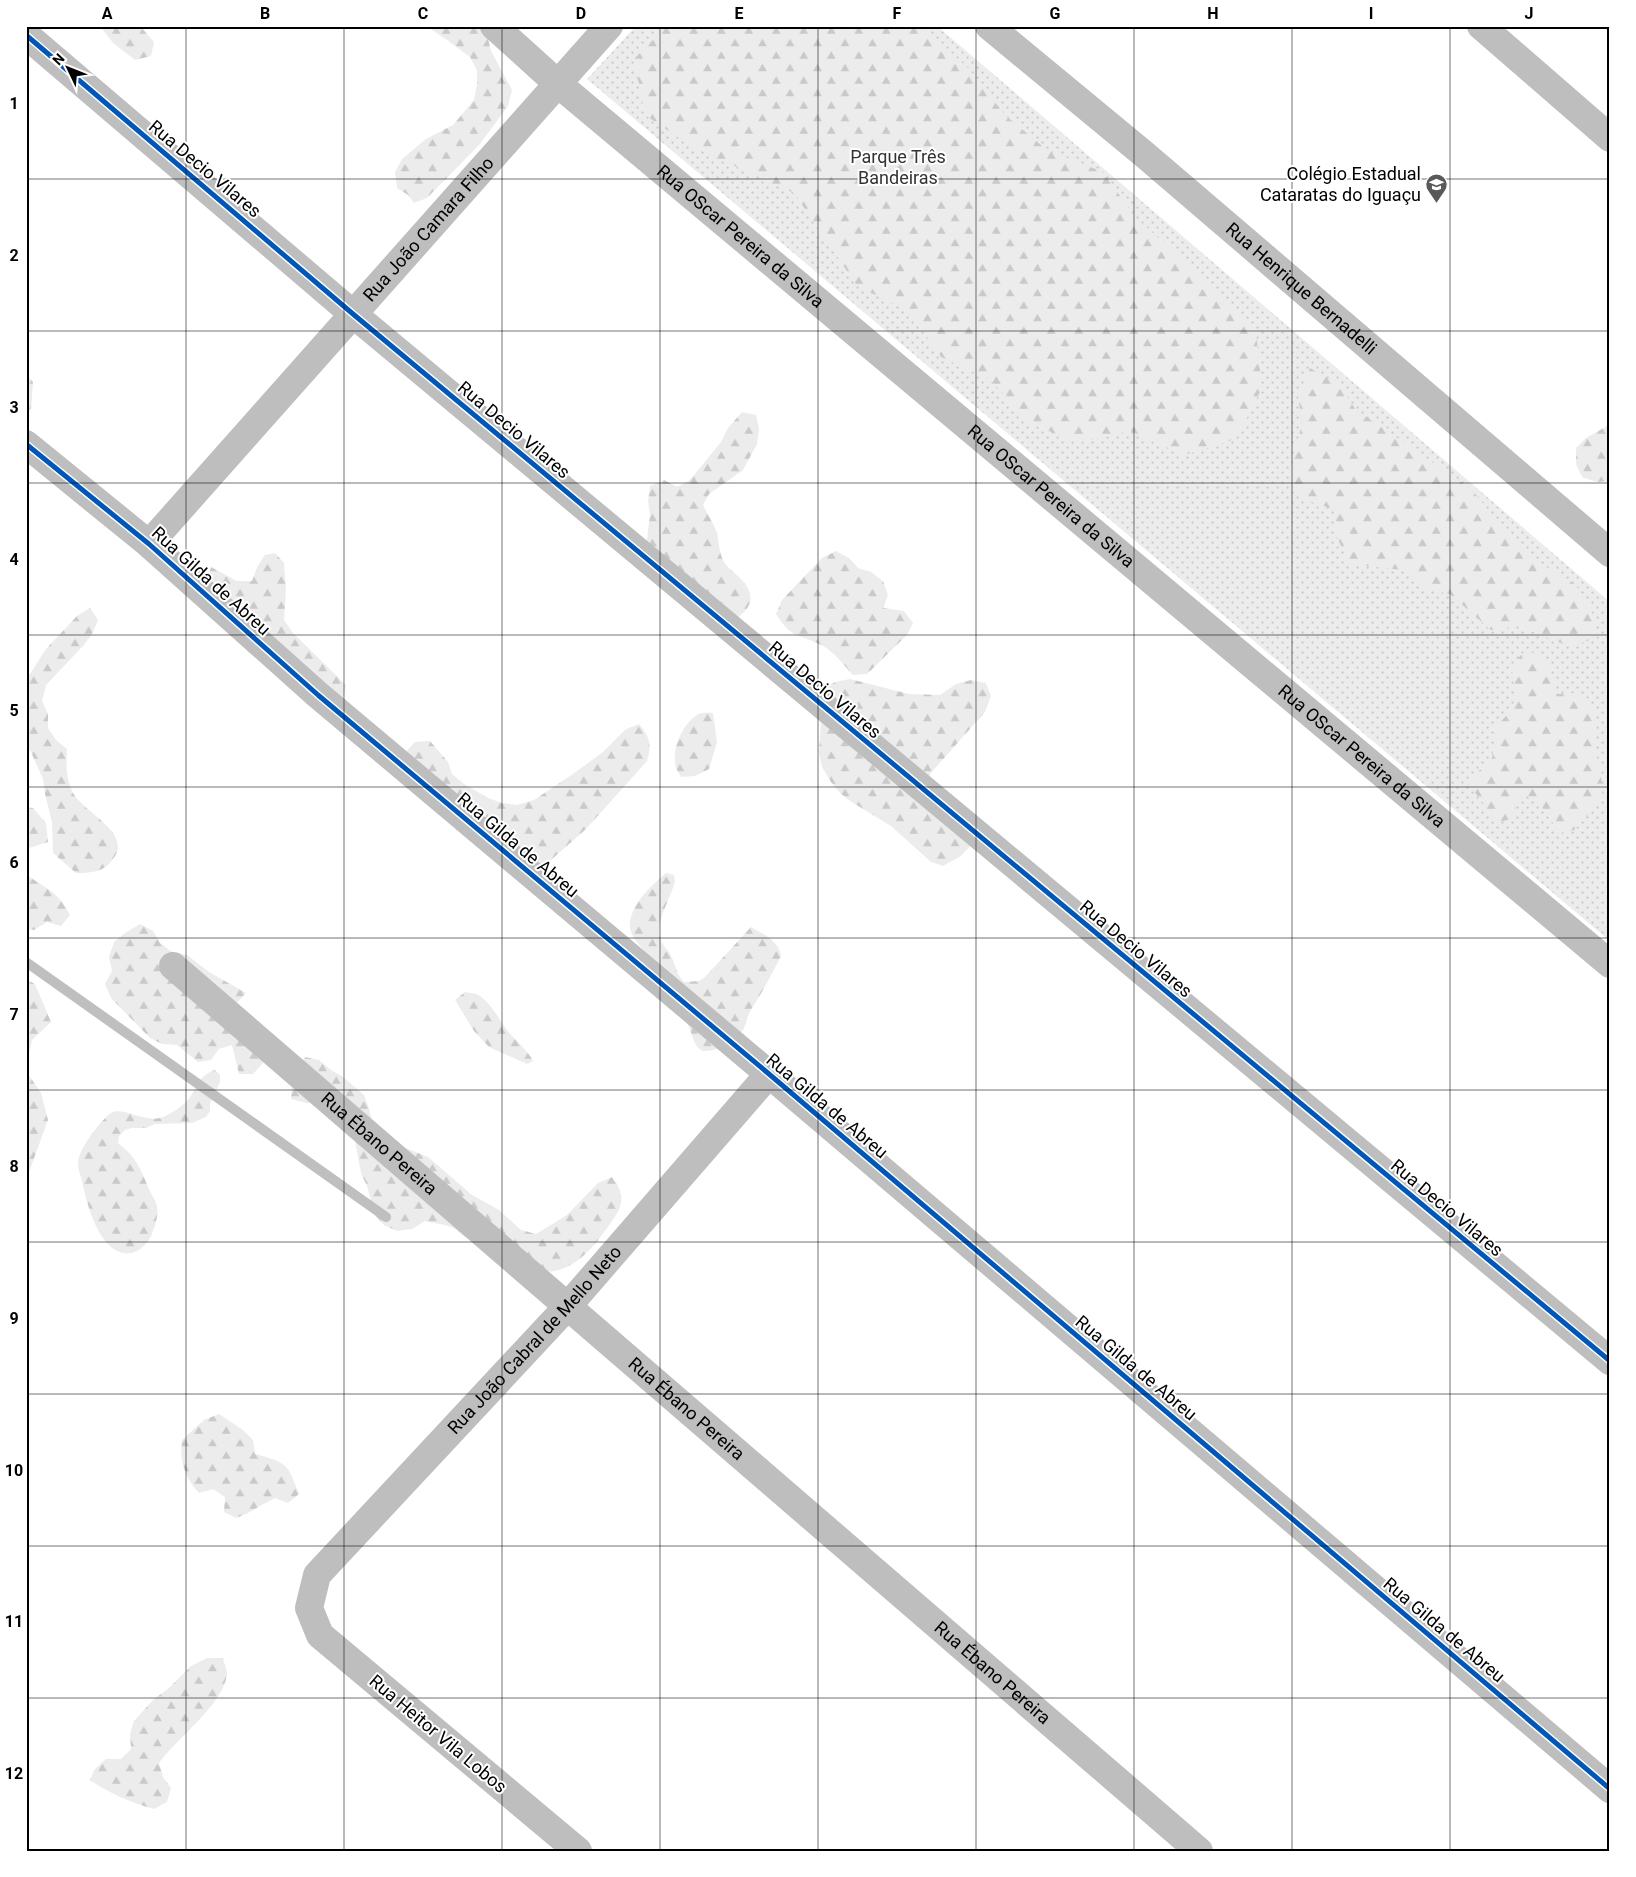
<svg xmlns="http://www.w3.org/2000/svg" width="1636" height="1877" font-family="Roboto,sans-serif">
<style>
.green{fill:url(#green-dots)}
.forest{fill:url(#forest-firs)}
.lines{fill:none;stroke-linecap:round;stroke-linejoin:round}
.stream{stroke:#bfbfbf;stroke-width:10}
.minor{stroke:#bebebe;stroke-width:28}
.cycleway-casing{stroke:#fff;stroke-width:8}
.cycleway{stroke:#0057b8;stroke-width:5}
.grid{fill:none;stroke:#000;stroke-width:1;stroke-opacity:0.55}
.labels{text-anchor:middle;stroke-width:4;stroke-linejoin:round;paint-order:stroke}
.park-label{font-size:18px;fill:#333;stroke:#fff}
.street-label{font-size:18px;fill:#000;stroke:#fff}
.poi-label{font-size:18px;fill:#000;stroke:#fff;text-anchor:end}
.neatline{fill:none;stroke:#000;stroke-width:2}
.grid-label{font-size:16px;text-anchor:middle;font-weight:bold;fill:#000}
</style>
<defs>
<pattern id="green-dots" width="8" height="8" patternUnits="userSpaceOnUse" patternTransform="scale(1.25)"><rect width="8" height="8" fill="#ececec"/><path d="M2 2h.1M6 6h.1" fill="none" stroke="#c9c9c9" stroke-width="1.8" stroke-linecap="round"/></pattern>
<pattern id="forest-firs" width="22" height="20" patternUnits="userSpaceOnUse" patternTransform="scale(1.25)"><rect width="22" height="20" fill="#ececec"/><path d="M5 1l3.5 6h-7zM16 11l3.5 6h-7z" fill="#c9c9c9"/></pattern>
</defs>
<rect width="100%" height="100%" fill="#fff"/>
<path class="green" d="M636,26H937L1610,602V941L587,79Z"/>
<g class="forest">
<path d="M100,26H140L154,42L151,56L135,60L113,43Z"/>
<path d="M426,26H485L491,51L512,90L508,106L480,144L427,198L414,203L408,195L397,188L395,172L402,159L426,139L453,125L474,100L477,84V70L470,57L447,40Z"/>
<path d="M667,26H922L927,30L969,69L1005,115L1047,150L1103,172L1135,217L1219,292L1256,333L1262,388L1236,439L1184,455L1130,431L1078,443L1027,422L991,380L941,357L909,311L857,286L794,193L691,146L645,115L634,59Z"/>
<path d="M1310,368L1340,385L1355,409L1471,489L1527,556L1575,584L1591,608L1598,637L1571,647L1519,626L1491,630L1450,594L1423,589L1403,570L1349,564L1337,537L1334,509L1308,501L1289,479L1302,423L1298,395Z"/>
<path d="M26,374L33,382L31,409L26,414Z"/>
<path d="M742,412L756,415L759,429L757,444L743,470L709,494L703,505C707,514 714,524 717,533C719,542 719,552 723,560C727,568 733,571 739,577C757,594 753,609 733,620L646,547L650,515L648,501L650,486L664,480L677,487L690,480L721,442L728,428Z"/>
<path d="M1607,426H1610V481L1597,482L1582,477L1576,464V448L1586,438Z"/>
<path d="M836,551L849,558L858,568L871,572L883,581L888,595L883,608L904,611L913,623L907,635L867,674L853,675C843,665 835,652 823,646C799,633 793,641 776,614L782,600L822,558Z"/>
<path d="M275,553L284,563L286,591L284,620L293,633L346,685L343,700L207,582L211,567L237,581H252L257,567L265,555Z"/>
<path d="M90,608L98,620L92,634L83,646L46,685L42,701L48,714V728L56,740L67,749C66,763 66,778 72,791C81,812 134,832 113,859C104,872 92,873 76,873L53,853L52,822L45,794L43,779L31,752L26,747V680L46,649L77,616Z"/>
<path d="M1526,650C1551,660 1551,671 1558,694L1573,693L1587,698L1595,711L1597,725L1594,740L1602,782V797L1593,809L1574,830L1560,833L1536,799L1524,794L1516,805L1512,819L1498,822L1473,790L1469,776L1482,769L1492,758L1496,727L1515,706V690L1512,675L1514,662Z"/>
<path d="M850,679L909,694L940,695L956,684L971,680L986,683L991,696L985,712L930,774V788L971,845L961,856L943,866L931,862L891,826L850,801L840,793L831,782L822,767L819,753L823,689L835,682Z"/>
<path d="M713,713L717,742L709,769L695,776L681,777C679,773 675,768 675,763C673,746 683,724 697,715C701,712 708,713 713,713Z"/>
<path d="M639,724C650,738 652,744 647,761L586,829L543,867L405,753L415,742L430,741L448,762L452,774L464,784L488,798L502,803L517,805L534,800L573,774L603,752L626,729Z"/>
<path d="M26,807L33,808L46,823L48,842L26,849Z"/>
<path d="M666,873L674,875L675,881C671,898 655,922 660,938C662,946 669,950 672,958C676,967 677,975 684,982L699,981L705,977L751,927C763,934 779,941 781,956C772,974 763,991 752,1008C747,1015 747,1023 743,1030C734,1043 717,1052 702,1051C693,1045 693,1035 688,1025C673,1001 660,975 645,952C638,943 628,934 630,922C633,902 652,885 666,873Z"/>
<path d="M26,874C46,889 59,892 70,915L61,926L47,922L34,930L26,929Z"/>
<path d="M140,924L153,931L160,943L172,952L187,955L209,972L246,993L232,1008L272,1053L253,1074H239L232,1045L219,1049L211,1060L198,1062L177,1045L162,1044L150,1038L111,998L105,984L112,971L109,957L114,942L125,933Z"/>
<path d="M26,979L35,984L51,1022L32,1040L26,1065Z"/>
<path d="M465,992C470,993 476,993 480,996C492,1005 499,1019 507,1030C515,1041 527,1049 533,1061L527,1064L489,1047L474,1031L455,1000Z"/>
<path d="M305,1057L319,1060L331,1070L343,1077L364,1095L369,1109L376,1136L428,1157L472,1195L499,1210L521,1230L536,1234L567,1215L598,1183L612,1177C623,1190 625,1203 614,1218C598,1242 571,1280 536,1270C527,1267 518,1261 509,1257C495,1251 480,1245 467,1238C461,1235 457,1229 451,1227C443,1224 433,1223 425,1221L412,1229L397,1231L384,1225L375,1215L367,1186L361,1173L353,1130L319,1100L306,1103L291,1099L292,1084Z"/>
<path d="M215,1070L220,1075V1082L210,1104V1111L206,1117L192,1123L155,1124L146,1128H132L125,1130L119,1136L118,1143C137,1158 140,1168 149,1189C151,1194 154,1198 156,1203C160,1213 155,1226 151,1236C147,1244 140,1251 132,1253C100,1258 87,1204 82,1181C81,1176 78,1169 78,1163C78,1150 100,1121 111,1113C123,1106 145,1124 163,1117C171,1113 182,1107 188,1100C197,1088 199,1075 215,1070Z"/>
<path d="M26,1071L41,1093L48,1120L29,1172L26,1196Z"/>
<path d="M219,1414L243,1430L253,1440L255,1454C288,1463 287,1463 299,1494L288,1503L275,1498C261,1505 250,1513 236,1518L224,1512L225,1497L213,1489L199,1493C185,1478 179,1460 182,1440L204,1420Z"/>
<path d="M207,1658H223C224,1663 227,1669 227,1674C224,1704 177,1738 159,1763L163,1777L171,1788L167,1802L154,1809C134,1804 107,1792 90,1780L94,1770L106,1759H121L131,1749L130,1734L134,1721L154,1699L168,1689L191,1666Z"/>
</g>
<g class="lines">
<path class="stream" d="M26,962L386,1217"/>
<g class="minor">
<path id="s1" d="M494,26L557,83L1610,964"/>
<path id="s2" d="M989,26L1145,155L1610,553"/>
<path d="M1481,26L1610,138"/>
<path d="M26,35L353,314L1610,1361"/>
<path d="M26,444L149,544L318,695L769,1074L1610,1789"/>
<path id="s3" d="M149,544L609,26"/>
<path id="s4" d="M173,966L1199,1851"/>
<path id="s5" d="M578,1851L320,1635L309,1608L317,1575L567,1307L769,1074"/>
</g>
<defs>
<g id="cycleway">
<path d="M26,35L353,314L1610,1361"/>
<path d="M26,444L149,544L318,695L769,1074L1610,1789"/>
</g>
</defs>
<use href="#cycleway" class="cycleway-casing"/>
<use href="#cycleway" class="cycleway"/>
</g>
<path class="grid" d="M186,26V1851M344,26V1851M502,26V1851M660,26V1851M818,26V1851M976,26V1851M1134,26V1851M1292,26V1851M1450,26V1851M26,179H1610M26,331H1610M26,483H1610M26,635H1610M26,787H1610M26,938H1610M26,1090H1610M26,1242H1610M26,1394H1610M26,1546H1610M26,1698H1610"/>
<defs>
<symbol id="school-pin" viewBox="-11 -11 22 30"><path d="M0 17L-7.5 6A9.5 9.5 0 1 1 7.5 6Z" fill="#595959" stroke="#fff"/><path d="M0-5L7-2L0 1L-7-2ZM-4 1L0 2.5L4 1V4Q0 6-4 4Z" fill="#fff"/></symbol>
</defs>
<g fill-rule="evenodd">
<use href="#school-pin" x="1424" y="172" width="25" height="34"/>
</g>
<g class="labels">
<g class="park-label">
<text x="898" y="163">Parque Três<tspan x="898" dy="21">Bandeiras</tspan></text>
</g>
<g class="street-label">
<text transform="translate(205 169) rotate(40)" y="6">Rua Decio Vilares</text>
<text dy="6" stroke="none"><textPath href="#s3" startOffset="421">Rua João Camara Filho</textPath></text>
<text dy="6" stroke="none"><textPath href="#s1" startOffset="324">Rua OScar Pereira da Silva</textPath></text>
<text dy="6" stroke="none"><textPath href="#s2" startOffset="408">Rua Henrique Bernadelli</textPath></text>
<text transform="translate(514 430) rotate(40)" y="6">Rua Decio Vilares</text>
<text dy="6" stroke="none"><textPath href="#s1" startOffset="729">Rua OScar Pereira da Silva</textPath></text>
<text transform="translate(211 581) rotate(42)" y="6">Rua Gilda de Abreu</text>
<text transform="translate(825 690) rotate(40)" y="6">Rua Decio Vilares</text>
<text dy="6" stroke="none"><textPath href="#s1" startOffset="1134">Rua OScar Pereira da Silva</textPath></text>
<text transform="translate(518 845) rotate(40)" y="6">Rua Gilda de Abreu</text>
<text transform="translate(1136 949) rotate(40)" y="6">Rua Decio Vilares</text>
<text transform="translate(827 1106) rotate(40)" y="6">Rua Gilda de Abreu</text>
<text dy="6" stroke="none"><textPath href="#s4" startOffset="272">Rua Ébano Pereira</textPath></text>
<text transform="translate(1447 1208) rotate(40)" y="6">Rua Decio Vilares</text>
<text dy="6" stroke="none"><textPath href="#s5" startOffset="720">Rua João Cabral de Mello Neto</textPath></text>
<text transform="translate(1136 1368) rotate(40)" y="6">Rua Gilda de Abreu</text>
<text dy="6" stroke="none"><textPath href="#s4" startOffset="678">Rua Ébano Pereira</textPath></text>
<text transform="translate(1444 1630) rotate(40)" y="6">Rua Gilda de Abreu</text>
<text dy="6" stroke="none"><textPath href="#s4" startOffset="1082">Rua Ébano Pereira</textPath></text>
<text transform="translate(438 1734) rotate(40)" y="6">Rua Heitor Vila Lobos</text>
</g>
<g class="poi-label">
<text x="1421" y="180">Colégio Estadual<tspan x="1421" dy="21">Cataratas do Iguaçu</tspan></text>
</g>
</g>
<rect width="1636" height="1877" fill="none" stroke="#ffffff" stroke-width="55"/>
<g transform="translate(68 68) rotate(313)" stroke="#ffffff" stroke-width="4" paint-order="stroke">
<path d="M0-4L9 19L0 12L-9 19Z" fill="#000000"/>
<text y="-8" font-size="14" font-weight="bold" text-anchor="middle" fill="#000000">N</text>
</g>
<rect x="28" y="28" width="1580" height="1822" class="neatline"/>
<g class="grid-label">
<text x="107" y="19">A</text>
<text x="265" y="19">B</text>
<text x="423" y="19">C</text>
<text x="581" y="19">D</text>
<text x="739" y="19">E</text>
<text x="897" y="19">F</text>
<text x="1055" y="19">G</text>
<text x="1213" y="19">H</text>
<text x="1371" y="19">I</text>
<text x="1529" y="19">J</text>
<text x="14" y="109">1</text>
<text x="14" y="261">2</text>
<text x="14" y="413">3</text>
<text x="14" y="565">4</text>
<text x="14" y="716">5</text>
<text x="14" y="868">6</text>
<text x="14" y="1020">7</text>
<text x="14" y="1172">8</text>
<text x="14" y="1324">9</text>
<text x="14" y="1476">10</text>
<text x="14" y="1627">11</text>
<text x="14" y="1779">12</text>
</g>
</svg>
